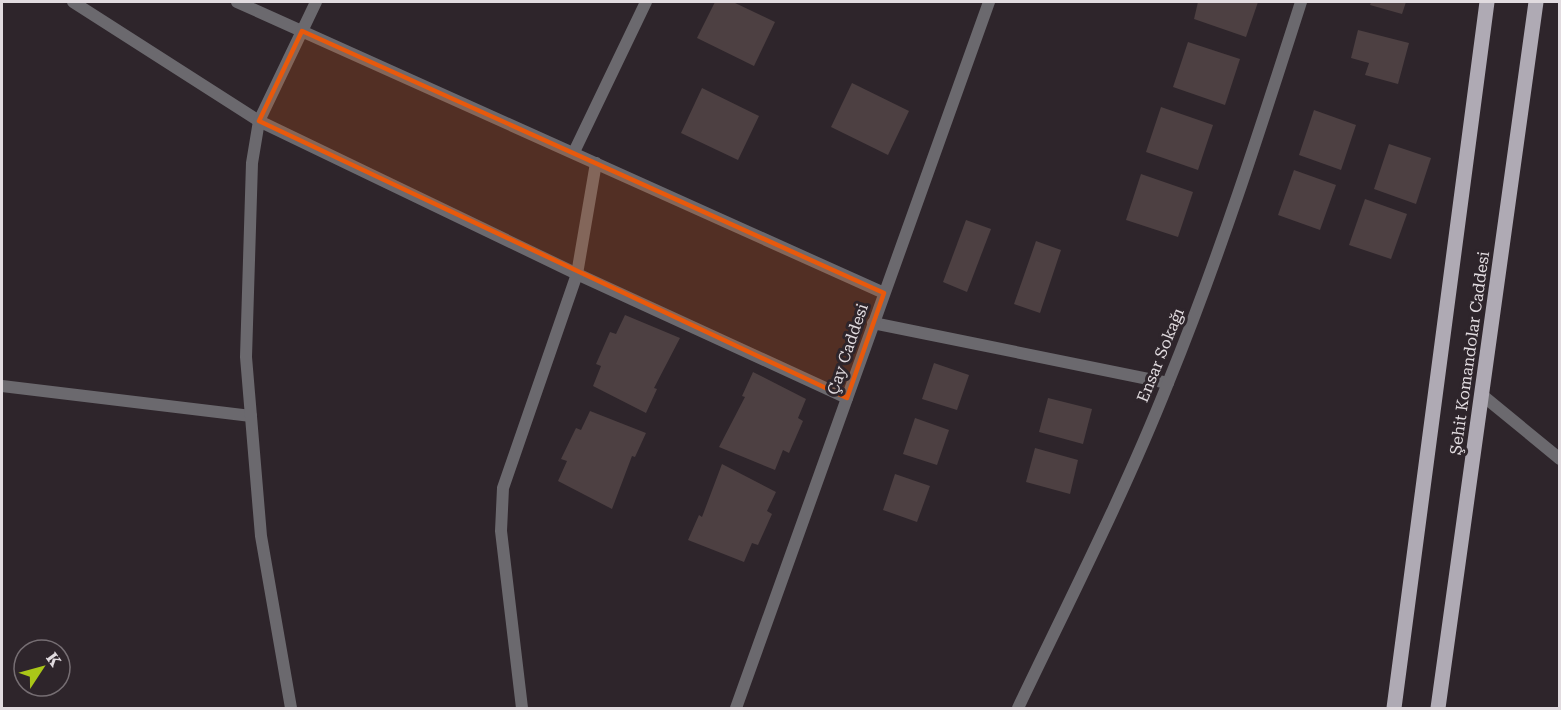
<svg xmlns="http://www.w3.org/2000/svg" width="1561" height="710" font-family="'Roboto Serif',serif">
<style>
.building{fill:#4d4042}
.lines{fill:none;stroke-linecap:round;stroke-linejoin:round}
.minor{stroke:#6b696e;stroke-width:12}
.primary{stroke:#afaab4;stroke-width:15}
.marked{fill:#e8590c;fill-opacity:0.2;stroke:#e8590c;stroke-width:4.5;stroke-linejoin:round}
.labels{text-anchor:middle;stroke-width:6;stroke-linejoin:round;paint-order:stroke}
.street-label{font-size:16px;fill:#e1dbdf;stroke:#2e252b}
</style>
<rect width="100%" height="100%" fill="#2e252b"/>
<g class="building">
<path d="M715,2H733L775,22L754,66L697,38Z"/>
<path d="M1198,2H1258L1246,37L1194,19Z"/>
<path d="M1371,2H1406L1402,14L1370,5Z"/>
<path d="M1358,30L1409,43L1398,84L1365,75L1369,63L1351,58Z"/>
<path d="M1188,42L1240,59L1225,105L1173,87Z"/>
<path d="M852,83L909,111L888,155L831,127Z"/>
<path d="M702,88L759,116L738,160L681,133Z"/>
<path d="M1161,107L1213,125L1198,170L1146,152Z"/>
<path d="M1314,110L1356,125L1341,170L1299,155Z"/>
<path d="M1389,144L1431,158L1416,204L1374,189Z"/>
<path d="M1294,170L1336,185L1320,230L1278,215Z"/>
<path d="M1141,174L1193,192L1178,237L1126,220Z"/>
<path d="M1365,199L1407,214L1391,259L1349,245Z"/>
<path d="M966,220L991,229L967,292L943,282Z"/>
<path d="M1036,241L1061,250L1040,313L1014,304Z"/>
<path d="M625,315L680,338L654,388L657,389L646,413L593,386L601,366L596,364L610,332L616,334Z"/>
<path d="M934,363L969,375L957,410L922,399Z"/>
<path d="M753,372L806,399L798,418L803,421L789,453L783,450L775,470L719,447L745,397L742,396Z"/>
<path d="M1048,398L1092,409L1083,444L1039,432Z"/>
<path d="M590,411L646,433L635,457L632,456L612,509L558,481L567,461L561,459L576,428L581,430Z"/>
<path d="M915,418L949,430L937,465L903,454Z"/>
<path d="M1035,448L1078,460L1070,494L1026,482Z"/>
<path d="M722,464L776,492L767,511L772,514L758,545L752,543L744,562L688,540L699,515L702,517Z"/>
<path d="M895,474L930,486L917,522L883,510Z"/>
</g>
<g class="lines">
<g class="minor">
<path d="M73,2L259,121L577,274L847,398"/>
<path d="M237,2L884,293"/>
<path d="M574,152L646,2"/>
<path d="M873,323L1168,383"/>
<path d="M2,386L251,416"/>
<path d="M1482,395L1560,459"/>
<path d="M291,708L261,536L246,357L252,163L259,121L316,2"/>
<path d="M522,708L501,531L503,488L577,274L596,163"/>
<path d="M736,708L989,2"/>
<path d="M1018,708C1069,601 1124,494 1168,383C1219,258 1260,130 1301,2"/>
</g>
<g class="primary">
<path d="M1394,708L1487,2"/>
<path d="M1438,708L1536,2"/>
</g>
</g>
<path class="marked" d="M302,31L884,293L847,398L259,121Z"/>
<g class="labels">
<g class="street-label">
<text transform="translate(847 349) rotate(-71)" y="6">Çay Caddesi</text>
<text transform="translate(1469 353) rotate(-82)" y="6">Şehit Komandolar Caddesi</text>
<text transform="translate(1160 355) rotate(-68)" y="6">Ensar Sokağı</text>
</g>
</g>
<rect width="1561" height="710" fill="none" stroke="#e1dbdf" stroke-width="6"/>
<g transform="translate(42 668) rotate(54)"><circle r="28" fill="#2e252b" stroke="#766e73" stroke-width="1.5"/>
<path d="M0-4.5L10 22L0 15L-10 22Z" fill="#aac718"/>
<text y="-9" font-size="16" font-weight="bold" text-anchor="middle" fill="#e1dbdf">K</text>
</g>
</svg>
